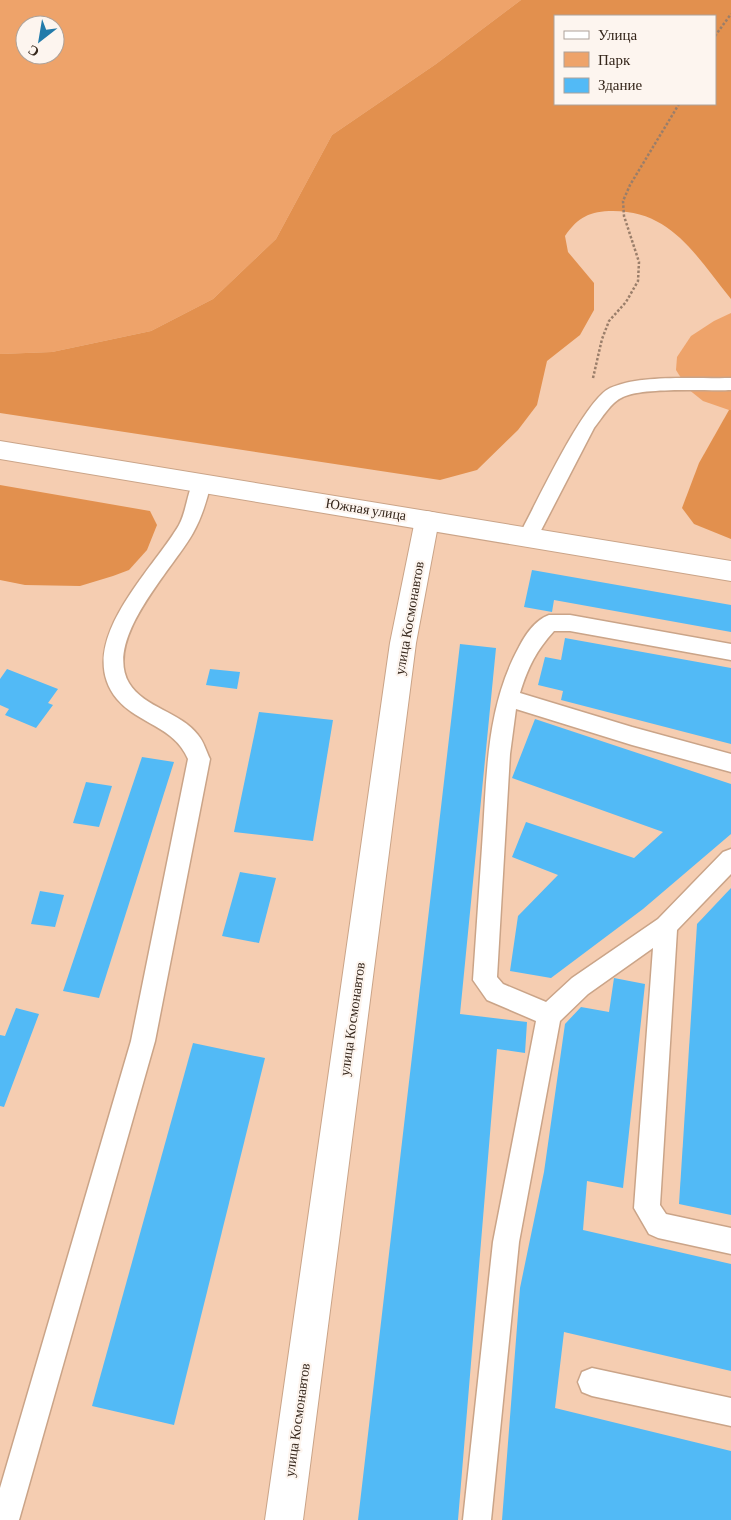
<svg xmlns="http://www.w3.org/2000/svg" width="731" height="1520" font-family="'Crimson Pro',serif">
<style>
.green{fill:#eea36a;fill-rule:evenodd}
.forest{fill:#e2904e;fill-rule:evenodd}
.building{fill:#52baf6}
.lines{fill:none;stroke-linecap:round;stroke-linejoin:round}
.service-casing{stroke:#caa488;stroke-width:3}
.minor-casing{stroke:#caa488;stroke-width:2}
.secondary-casing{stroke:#caa488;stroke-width:2}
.path{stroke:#9a7e6a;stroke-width:2.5;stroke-dasharray:2.5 2;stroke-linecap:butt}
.service{fill:#fff;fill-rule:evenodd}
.minor{fill:#fff;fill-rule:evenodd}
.secondary{fill:#fff;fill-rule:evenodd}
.labels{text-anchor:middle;stroke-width:4.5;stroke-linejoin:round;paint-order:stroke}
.street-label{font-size:14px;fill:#35261b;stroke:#fdf5ef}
</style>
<rect width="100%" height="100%" fill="#f5cdb1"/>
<g class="green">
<path d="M0,0H521L436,64L332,135L276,239L213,299L151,331L52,352L0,354ZM25,25H55V55H25Z"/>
<path d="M731,313V410H729L703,401L688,389L676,370L677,357L691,336L714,321Z"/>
</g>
<g class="forest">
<path d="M521,0H731V299C697,258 673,211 613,211C590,211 578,217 565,236L568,252L594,283V310L580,335L547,361L537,405L518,430L477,470L440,480L0,413V354L52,352L151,331L213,299L276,239L332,135L436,64ZM555,16H715V104H555Z"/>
<path d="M729,410H731V539L694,524L682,508L699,463Z"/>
<path d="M0,485L150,511L157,525L147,550L129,570L113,576L80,586L25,585L0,580Z"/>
</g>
<g class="building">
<path d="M532,570L731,605V632L554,600L552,612L524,607Z"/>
<path d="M565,638L731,668V744L561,700L563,691L538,685L545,657L561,660Z"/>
<path d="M460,644L496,648L460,1014L527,1022L525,1053L497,1049L458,1520H358Z"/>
<path d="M7,669L58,689L48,703L53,705L36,728L5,715L9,709L0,705V679Z"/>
<path d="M210,669L240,672L237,689L206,685Z"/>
<path d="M259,712L333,720L313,841L234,832Z"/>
<path d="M535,719L731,784V834L643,909L551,978L510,971L518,916L558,875L512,857L526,822L634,858L663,832L512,778Z"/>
<path d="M142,757L174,762L99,998L63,991Z"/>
<path d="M86,782L112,786L99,827L73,823Z"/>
<path d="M240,872L276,878L259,943L222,936Z"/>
<path d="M731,888V1215L679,1204L697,924Z"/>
<path d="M40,891L64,895L55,927L31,924Z"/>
<path d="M614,978L645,984L623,1188L587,1181L583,1230L731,1264V1371L564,1332L555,1408L731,1451V1520H502L520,1288L544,1172L565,1024L581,1007L609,1012Z"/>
<path d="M16,1008L39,1014L4,1107L0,1106V1035L5,1036Z"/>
<path d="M193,1043L265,1058L174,1425L92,1406Z"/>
</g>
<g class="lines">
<defs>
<g id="service">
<path d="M731,378V390C705,391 644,387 623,397C611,402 602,418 594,428L535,542L528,544L521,542L518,537C535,507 583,401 610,388C640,374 697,379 731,378Z"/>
<path d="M202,476L209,478L211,483C207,500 202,517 193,533C173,569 103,639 129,683C144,708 181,712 198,735C204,742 206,751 210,759L155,1041L19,1520H0V1488L131,1041L188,759C174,726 138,724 117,699C72,644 153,570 179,525C187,510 187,492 195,478Z"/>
<path d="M549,615H570L731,644V660L570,631H554C536,651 528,667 520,693L632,727L731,754V772L632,745L516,709L510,754L497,977L503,984L546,1002L572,978L658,919L723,852L731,849V874L677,930L660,1205L666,1214L731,1228V1254L658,1238L649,1234L634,1208L653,948L588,994L560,1021L519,1242L491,1520H463L493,1242L536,1021L487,1000L473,980C476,936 479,891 482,847C487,779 485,709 519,647C525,635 535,620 549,615Z"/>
<path d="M592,1368L731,1398V1426L592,1396L582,1392L578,1382L582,1372Z"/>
</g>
<path id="minor" d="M427,511L436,513L439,520L416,643L303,1520H265L390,643L415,520L418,513Z"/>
<path id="secondary" d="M0,441L731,561V581L0,459Z"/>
</defs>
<use href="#service" class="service-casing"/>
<use href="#minor" class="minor-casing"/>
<use href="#secondary" class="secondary-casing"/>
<g class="path">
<path d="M715,36L731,14"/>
<path d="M593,378L602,339L609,321L626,302L638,281L639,262L624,216L623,201L630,185L679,104"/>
</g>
<use href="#service" class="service"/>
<use href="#minor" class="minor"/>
<use href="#secondary" class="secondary"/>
</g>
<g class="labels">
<g class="street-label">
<text transform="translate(366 509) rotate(9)" y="5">Южная улица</text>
<text transform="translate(409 618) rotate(-80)" y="5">улица Космонавтов</text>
<text transform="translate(352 1019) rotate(-82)" y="5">улица Космонавтов</text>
<text transform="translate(297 1420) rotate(-82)" y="5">улица Космонавтов</text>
</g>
</g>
<rect x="554" y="15" width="162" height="90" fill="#fdf5ef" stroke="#ada29a"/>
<rect x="564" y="31" width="25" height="8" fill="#ffffff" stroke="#ada29a"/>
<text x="598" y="40" font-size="15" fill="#35261b">Улица</text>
<rect x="564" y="52" width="25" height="15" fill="#eea36a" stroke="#ada29a"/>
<text x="598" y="65" font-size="15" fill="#35261b">Парк</text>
<rect x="564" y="78" width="25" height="15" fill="#52baf6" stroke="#ada29a"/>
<text x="598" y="90" font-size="15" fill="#35261b">Здание</text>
<g transform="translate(40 40) rotate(211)"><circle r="24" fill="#fdf5ef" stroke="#ada29a"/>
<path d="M0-4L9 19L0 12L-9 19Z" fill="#237baa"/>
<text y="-8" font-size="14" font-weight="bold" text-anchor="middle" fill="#35261b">С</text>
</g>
</svg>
